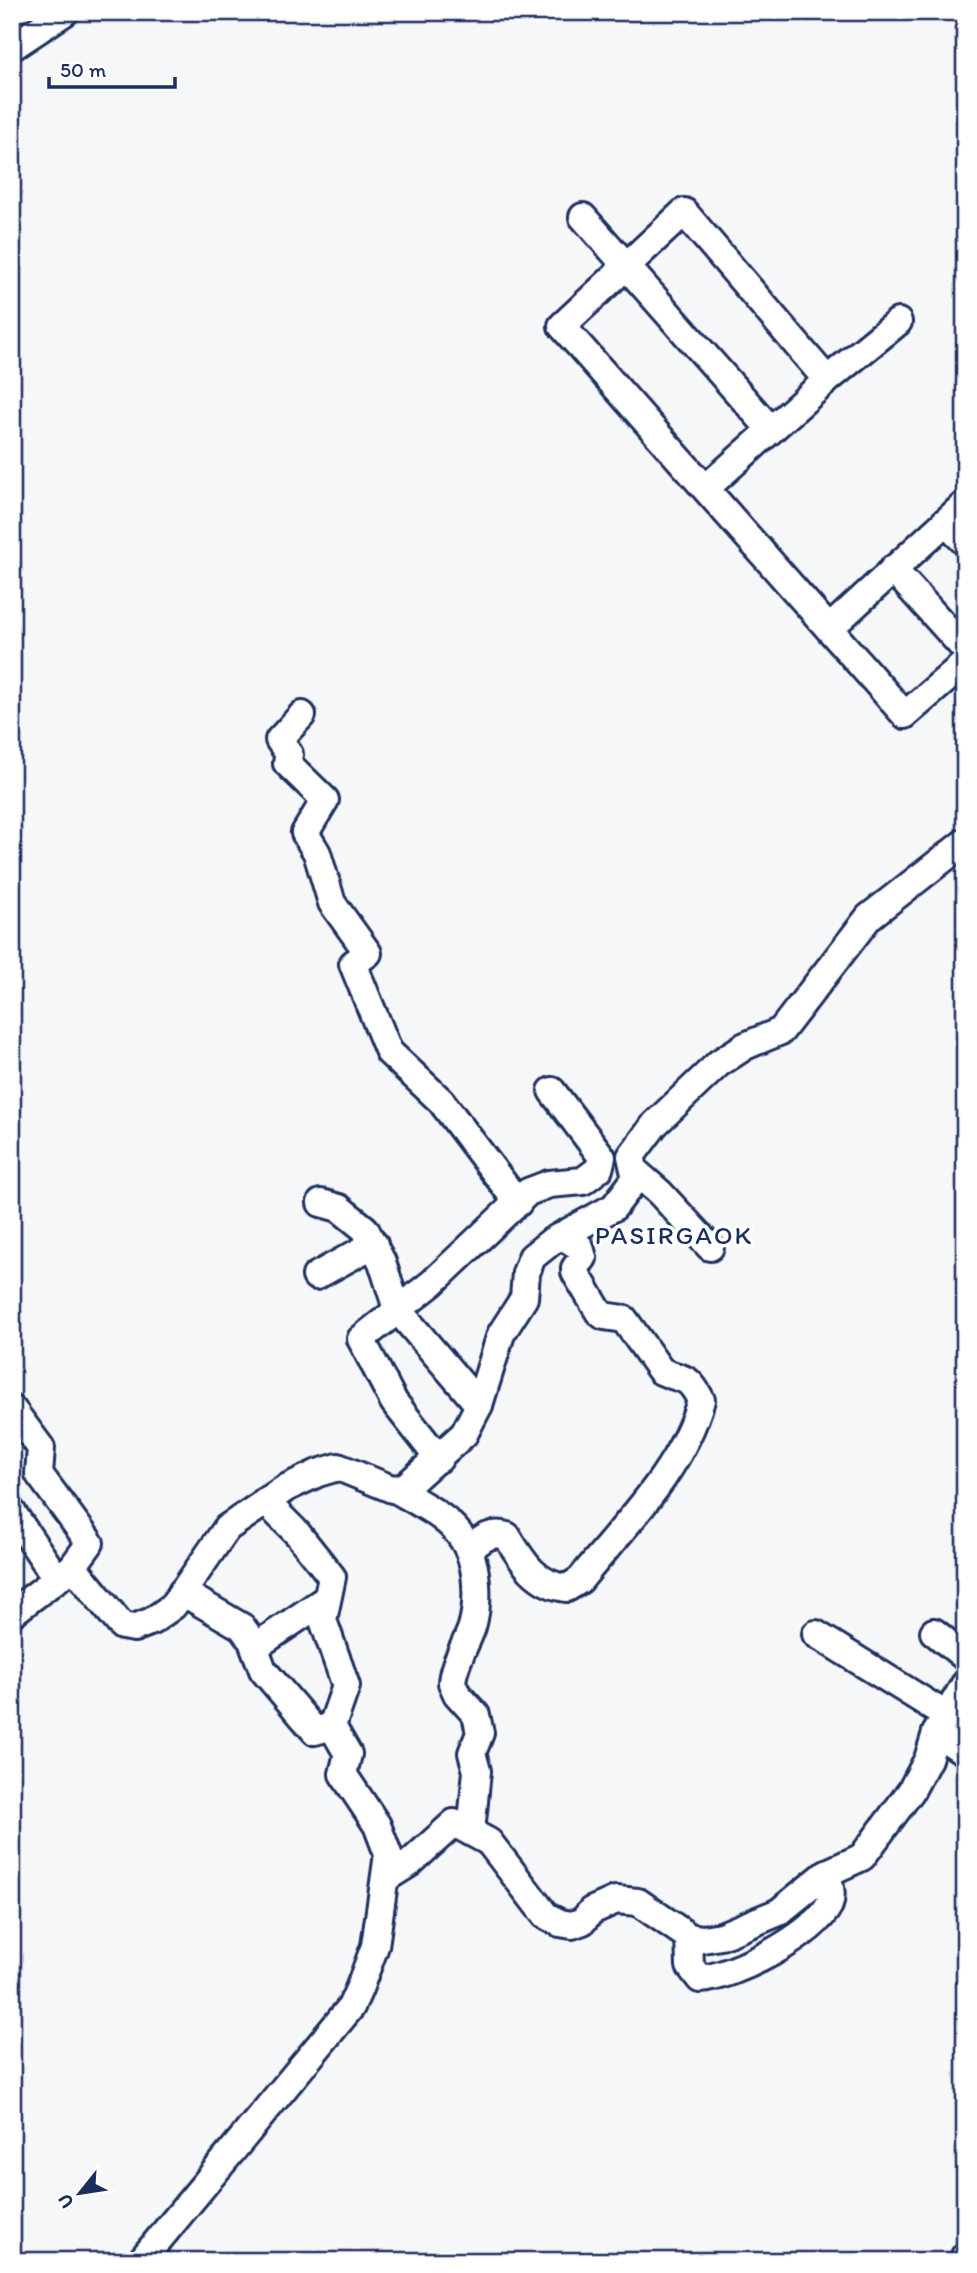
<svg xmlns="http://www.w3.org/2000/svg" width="977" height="2273" font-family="Itim,sans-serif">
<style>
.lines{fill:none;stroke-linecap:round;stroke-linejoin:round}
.minor-casing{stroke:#1b2f5e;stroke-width:32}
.minor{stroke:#fff;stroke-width:26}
.labels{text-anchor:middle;stroke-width:7;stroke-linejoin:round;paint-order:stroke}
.quarter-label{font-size:26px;letter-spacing:2px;fill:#1b2f5e;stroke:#fff}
</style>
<rect width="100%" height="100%" fill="#f6f7f9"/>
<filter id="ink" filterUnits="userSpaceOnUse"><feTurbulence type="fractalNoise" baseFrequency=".0143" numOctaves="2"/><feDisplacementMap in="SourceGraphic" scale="14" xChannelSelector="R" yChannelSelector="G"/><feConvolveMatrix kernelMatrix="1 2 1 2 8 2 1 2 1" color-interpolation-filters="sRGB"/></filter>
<g filter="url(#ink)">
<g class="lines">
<defs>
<g id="minor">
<path d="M12,47L65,12"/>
<path d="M583,217L771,430"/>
<path d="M827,380L898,322"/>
<path d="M706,488L827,380L684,212L562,326L905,715L965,663"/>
<path d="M945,522L965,542"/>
<path d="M893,569L965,649"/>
<path d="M830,628L965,504"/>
<path d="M302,715L279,740L289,754L287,763L325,800L305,833L317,853L332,903L368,953L353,964L389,1052L441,1101L518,1203"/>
<path d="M636,1172L660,1193L710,1247"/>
<path d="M321,1203L339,1208L365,1229L382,1262L397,1309L479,1405"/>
<path d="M316,1276L374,1244"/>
<path d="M12,1409L41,1448L39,1474L90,1543L71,1569"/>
<path d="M439,1459L394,1402L361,1339L432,1283L528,1192L549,1184L583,1181L599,1169L602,1157L552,1091"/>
<path d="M397,1490C440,1515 473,1529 476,1584C477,1598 476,1613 472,1627C466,1645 453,1664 452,1683L457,1694L476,1715L480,1733L472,1753L477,1771L471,1832"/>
<path d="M12,1512L57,1579"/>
<path d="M470,1549C482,1539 490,1531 507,1536C522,1561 536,1585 567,1588L580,1580C625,1524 681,1471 701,1400C687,1373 685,1382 661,1371L624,1319L604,1316L599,1312L575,1272V1268L583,1258L580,1247L562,1236"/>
<path d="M182,1592L242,1627L252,1641L263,1670L315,1731L332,1726"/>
<path d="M12,1613L67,1571L76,1570L122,1626L134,1628L152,1621L173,1606L227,1528L286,1488L318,1473L338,1467L392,1489L405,1487L464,1434L479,1405L501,1334L524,1298L526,1273L532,1257L552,1241L614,1207L636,1178L631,1156L655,1124L719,1063L745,1046L781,1031L869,917L965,842"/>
<path d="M934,1632L965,1657"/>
<path d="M816,1634L946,1715"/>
<path d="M255,1647L326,1599"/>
<path d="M936,1733L965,1752"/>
<path d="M386,1878L410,1863L454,1823L489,1842L546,1916L560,1923L572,1925L583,1921L591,1911L616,1900L638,1902L689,1937L703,1939L721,1936L779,1912L827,1873L862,1857L911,1791L928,1759L936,1733L965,1684"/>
<path d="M689,1937L690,1966L700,1979C733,1977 813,1936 829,1905C833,1895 829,1883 827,1873"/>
<path d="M141,2261L351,2007L359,1989L375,1946L388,1854L377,1825L343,1774L348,1754L332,1726L346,1686L323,1620L332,1577L297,1533L265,1501"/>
<path d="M963,2261L965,2256"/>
</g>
</defs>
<use href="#minor" class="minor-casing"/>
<use href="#minor" class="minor"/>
</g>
</g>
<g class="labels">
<g class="quarter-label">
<text x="674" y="1244">PASIRGAOK</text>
</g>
</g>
<rect width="977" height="2273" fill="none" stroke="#fff" stroke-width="42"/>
<rect x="21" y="21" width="935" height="2231" fill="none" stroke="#1b2f5e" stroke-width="2.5" filter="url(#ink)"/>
<g transform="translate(80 2193) rotate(240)" stroke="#ffffff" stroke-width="5" paint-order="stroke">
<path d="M0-5L12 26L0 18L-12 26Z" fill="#1b2f5e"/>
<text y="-10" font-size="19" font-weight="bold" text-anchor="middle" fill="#1b2f5e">U</text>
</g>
<path d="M49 77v10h126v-10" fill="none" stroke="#1b2f5e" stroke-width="3.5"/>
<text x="60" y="77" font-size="21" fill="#1b2f5e" stroke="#ffffff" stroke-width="5" paint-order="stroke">50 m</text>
</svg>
